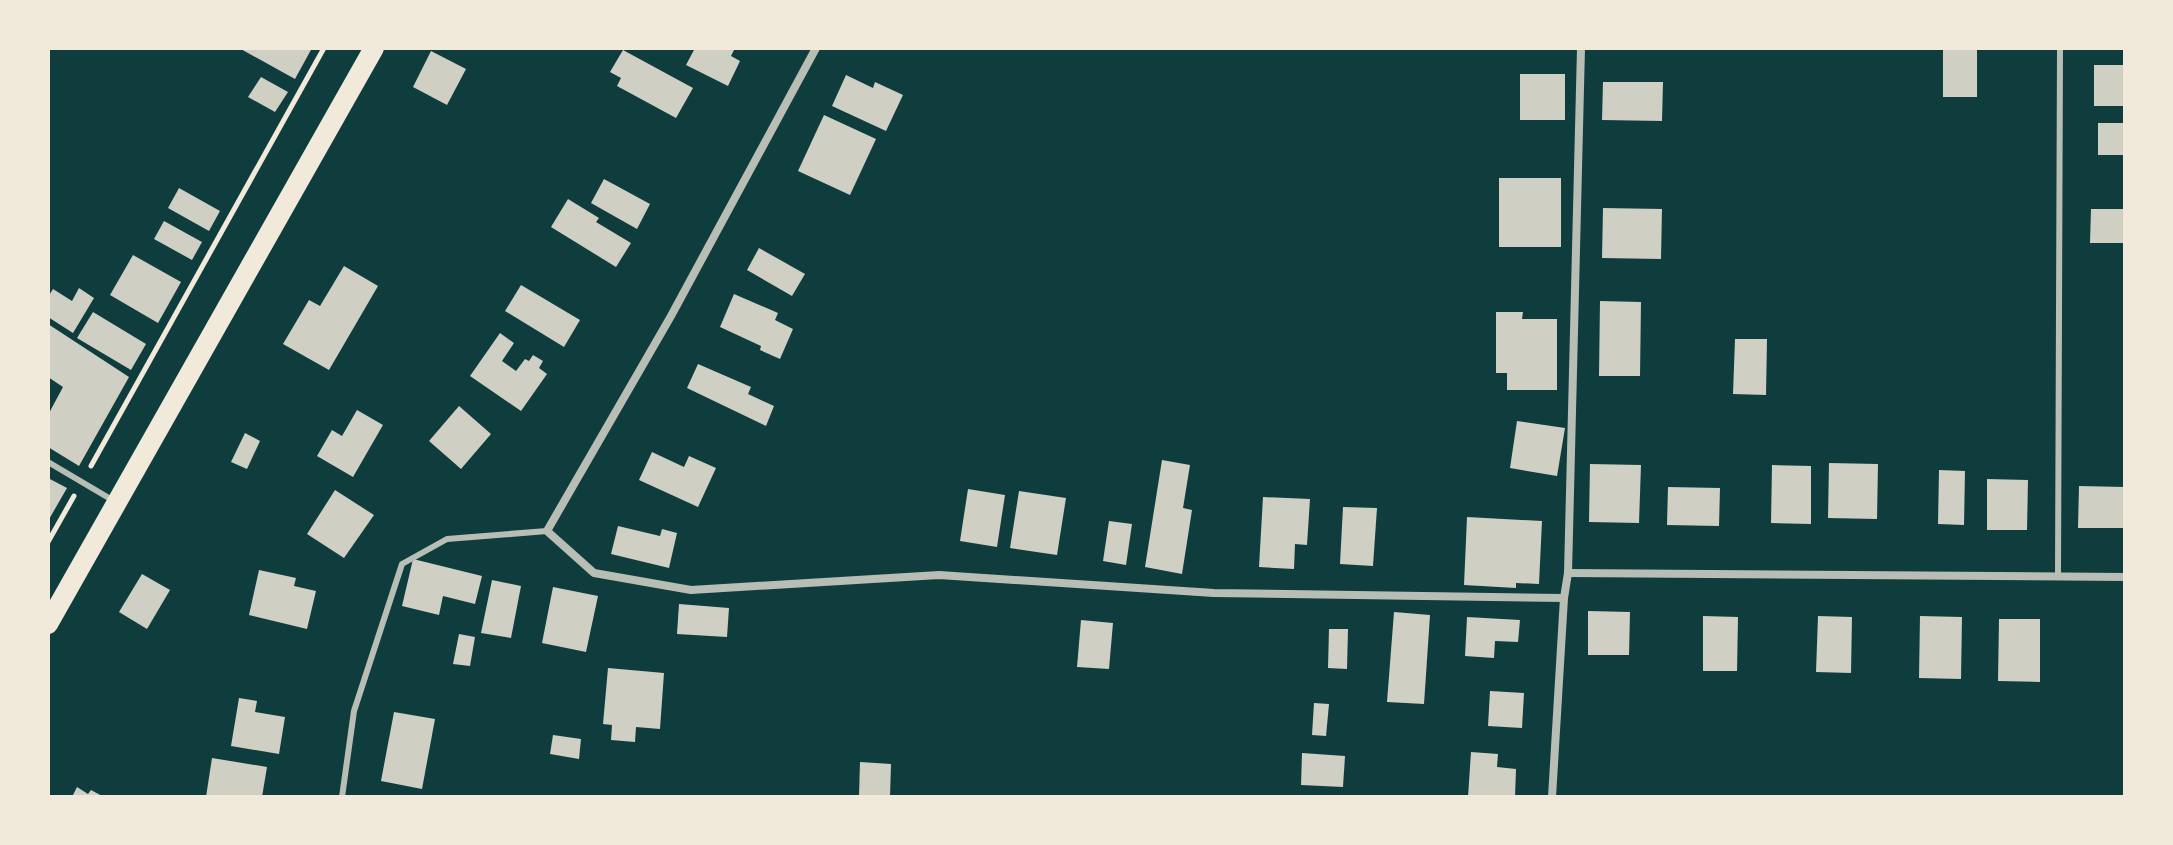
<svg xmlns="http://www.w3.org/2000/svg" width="2173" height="845" font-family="Arial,sans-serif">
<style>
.building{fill:#cfcfc3}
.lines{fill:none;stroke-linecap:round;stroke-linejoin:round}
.path{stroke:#f1e9da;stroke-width:5}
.service{stroke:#b8beb3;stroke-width:6}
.minor{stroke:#b8beb3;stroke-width:8}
.primary{stroke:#f1e9da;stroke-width:20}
</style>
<rect width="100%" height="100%" fill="#0f3d3e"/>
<g class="building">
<path d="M239,48H312L295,79Z"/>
<path d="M695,48H735L731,56L740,61L728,86L686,65Z"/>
<rect x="1943" y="48" width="34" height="49"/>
<path d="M623,50L693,88L676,118L617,86L621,78L610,72Z"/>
<path d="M431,51L466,69L447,105L413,87Z"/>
<rect x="2094" y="65" width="31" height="41"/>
<rect x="1520" y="74" width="45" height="46"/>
<path d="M846,75L873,88L875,82L903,95L886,131L832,106Z"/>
<path d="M261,77L288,92L275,112L248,97Z"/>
<path d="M1603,82H1663L1662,121L1602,120Z"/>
<path d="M824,115L876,139L850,195L798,171Z"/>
<rect x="2098" y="123" width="27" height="32"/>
<rect x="1499" y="178" width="62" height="69"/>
<path d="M604,179L650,204L637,229L591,203Z"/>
<path d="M179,188L220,211L209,231L168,208Z"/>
<path d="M568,199L599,218L596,222L631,243L616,267L551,227Z"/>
<path d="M1603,208L1662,209L1661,259L1602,258Z"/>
<path d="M2091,209H2125V243H2090Z"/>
<path d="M164,221L202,242L192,260L154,239Z"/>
<path d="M759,248L805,274L792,296L747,270Z"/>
<path d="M133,255L181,282L158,323L110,295Z"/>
<path d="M344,266L378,286L329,370L283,344L309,300L320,306Z"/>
<path d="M521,285L580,320L564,347L505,311Z"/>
<path d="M79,288L94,298L73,333L48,317V297L53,289L72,301Z"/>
<path d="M734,294L778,313L775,320L793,329L780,359L760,350L761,346L720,327Z"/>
<path d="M1600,301L1641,302L1640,376H1599Z"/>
<path d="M93,312L146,344L131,370L77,338Z"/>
<path d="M1496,312H1523L1522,319H1557V390H1507V373H1496Z"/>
<path d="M48,324L129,377L79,466L48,447V415L63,387L48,377Z"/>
<path d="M500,333L514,343L502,361L516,371L525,359L529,361L533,355L543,361L539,368L547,374L521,411L470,376Z"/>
<path d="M1735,339H1767L1766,395L1733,394Z"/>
<path d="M698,364L751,387L748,394L774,406L766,426L687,388Z"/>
<path d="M459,406L491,434L461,469L429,441Z"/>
<path d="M357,410L383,425L353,477L317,456L332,430L342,436Z"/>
<path d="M1517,421L1565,428L1557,476L1510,468Z"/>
<path d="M245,433L260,441L247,469L231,462Z"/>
<path d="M652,452L684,467L689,456L716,468L698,507L639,480Z"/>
<path d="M1162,460L1190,465L1183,508L1192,510L1182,574L1145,567Z"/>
<path d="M1829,463L1878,464L1877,519L1828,518Z"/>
<path d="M1590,464L1641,465L1639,523L1589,522Z"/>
<path d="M1772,465L1811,466V524L1771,523Z"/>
<path d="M1939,470L1965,471L1964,525L1938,524Z"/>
<path d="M48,478L67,488L48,521Z"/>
<path d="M1987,479L2028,480L2027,530H1987Z"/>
<path d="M2079,486L2125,487V528H2078Z"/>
<path d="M1668,487L1720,488L1719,526L1667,525Z"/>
<path d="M968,489L1005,495L997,547L960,541Z"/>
<path d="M335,490L374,515L344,558L307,534Z"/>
<path d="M1019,491L1066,498L1057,555L1010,548Z"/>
<path d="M1263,497L1310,499L1307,545L1295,544L1294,569L1259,567Z"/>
<path d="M1343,507L1377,508L1373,566L1340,564Z"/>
<path d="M1467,517L1542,521L1539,584L1516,583V588L1464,585Z"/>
<path d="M1109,521L1132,524L1126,565L1103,561Z"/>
<path d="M618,526L660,536L662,529L677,533L669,568L611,554Z"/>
<path d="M413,559L482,576L475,604L443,596L439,615L402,606Z"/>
<path d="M259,570L296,578L294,586L316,591L307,629L249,615Z"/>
<path d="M142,574L170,590L147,629L119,612Z"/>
<path d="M492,580L521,586L511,638L481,633Z"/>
<path d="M553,587L598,596L586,652L542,643Z"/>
<path d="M679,604L729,608L727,637L677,634Z"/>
<path d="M1588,611L1630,612L1629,655H1588Z"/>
<path d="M1394,612L1430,615L1424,704L1387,702Z"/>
<path d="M1703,616L1738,617L1737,671H1703Z"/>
<path d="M1818,616L1852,617L1851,673L1816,672Z"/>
<path d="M1920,616L1962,617L1961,679L1919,678Z"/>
<path d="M1467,617L1520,620L1518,642L1495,641L1494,658L1465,656Z"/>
<path d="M1999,619H2040V682L1998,681Z"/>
<path d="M1081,620L1113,623L1109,669L1077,667Z"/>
<path d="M1329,629H1348L1347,669L1328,668Z"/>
<path d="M459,634L475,637L470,666L453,664Z"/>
<path d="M608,668L664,673L660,729L636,727L635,742L611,740L612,725L603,724Z"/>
<path d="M1490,691L1524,693L1522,728L1488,726Z"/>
<path d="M239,698L257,701L255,712L285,717L279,754L231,746Z"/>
<path d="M1314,703L1329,704L1326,736L1312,735Z"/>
<path d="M394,712L435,719L422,789L381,781Z"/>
<path d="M553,735L581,739L579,759L550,754Z"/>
<path d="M1471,752L1498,754L1497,767L1516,769L1515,797H1468Z"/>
<path d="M1302,753L1345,756L1343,787L1301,785Z"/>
<path d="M212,758L267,767L262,797H206Z"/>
<path d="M860,762L891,764L890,797L859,796Z"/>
<path d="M77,787L88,794L91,790L104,797H72Z"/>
</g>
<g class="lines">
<g class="path">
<path d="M91,466L324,48"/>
<path d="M48,542L74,496"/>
</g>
<g class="service">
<path d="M48,462L114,501"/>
<path d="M2058,575L2060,48"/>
<path d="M342,797L354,711L402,564L447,539L547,531"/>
</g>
<g class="minor">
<path d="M816,48L671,316L547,531L594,573L691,590L939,575L1214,593L1564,598"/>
<path d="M1568,573L2125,577"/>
<path d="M1552,797L1564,598L1568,573L1581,48"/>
</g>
<path class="primary" d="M48,624L374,48"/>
</g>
<rect width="2173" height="845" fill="none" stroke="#f1e9da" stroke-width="100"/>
</svg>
